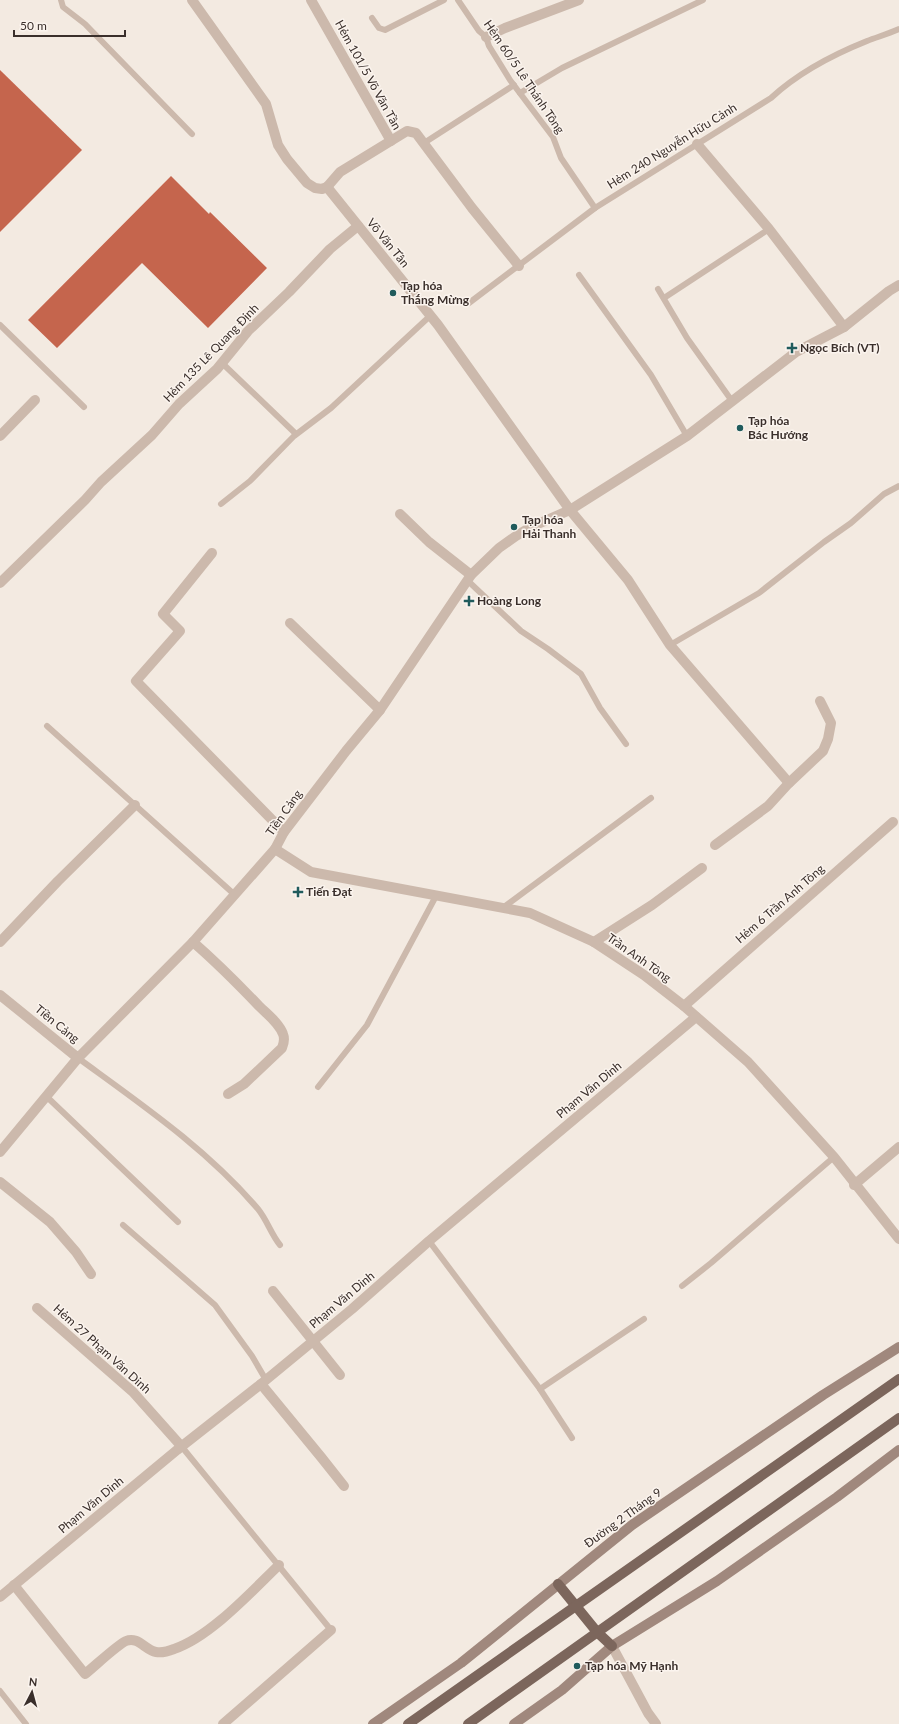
<svg xmlns="http://www.w3.org/2000/svg" width="899" height="1724" font-family="Lato,sans-serif">
<style>
.building{fill:#c5654d}
.lines{fill:none;stroke-linecap:round;stroke-linejoin:round}
.service{stroke:#ccb9ac;stroke-width:6}
.minor{stroke:#ccb9ac;stroke-width:10}
.secondary{stroke:#a0887d;stroke-width:10}
.primary{stroke:#7c665c;stroke-width:10}
.poi-dot{fill:#205b5c;stroke:#fbf4ee;stroke-width:1.5}
.labels{text-anchor:middle;stroke-width:3;stroke-linejoin:round;paint-order:stroke}
.street-label{font-size:12px;fill:#3a2f2b;stroke:#fbf4ee}
.poi-label{font-size:12px;font-weight:bold;fill:#3a2f2b;stroke:#fbf4ee;text-anchor:start}
</style>
<rect width="100%" height="100%" fill="#f3eae1"/>
<g class="building">
<path d="M0,70L82,150L0,232Z"/>
<path d="M171,176L209,214L210,212L267,268L208,328L142,263L57,348L28,320Z"/>
</g>
<g class="lines">
<g class="service">
<path d="M61,0L63,7L85,24L192,134"/>
<path d="M458,0L479,31L486,37L489,46L510,80L553,137L561,158L595,208"/>
<path d="M372,18L379,28L385,30L444,0"/>
<path d="M520,93L562,68L703,0"/>
<path d="M424,143L514,85"/>
<path d="M579,275L651,375L687,436"/>
<path d="M658,289L687,338L732,401"/>
<path d="M664,298L769,229"/>
<path d="M469,303L595,208L771,98C799,72 832,55 867,41C877,37 888,34 899,29"/>
<path d="M0,325L84,407"/>
<path d="M222,363L296,434"/>
<path d="M221,504L250,481L294,436L331,408L430,316"/>
<path d="M467,580L521,631L548,649L581,674L600,708L626,744"/>
<path d="M670,645L759,593L824,542L851,523L884,494L899,486"/>
<path d="M47,726L235,895"/>
<path d="M504,907L651,798"/>
<path d="M78,1058C141,1104 207,1149 258,1209C267,1220 271,1234 280,1245"/>
<path d="M318,1087L367,1025L436,896"/>
<path d="M46,1096L178,1222"/>
<path d="M123,1225L215,1305L252,1356L266,1380"/>
<path d="M429,1241L540,1389L572,1438"/>
<path d="M682,1286L711,1263L834,1157"/>
<path d="M540,1389L644,1319"/>
<path d="M182,1447L331,1630"/>
<path d="M0,1691L26,1724"/>
</g>
<g class="minor">
<path d="M192,0L266,104L278,145L287,159L307,183L315,188L322,189L327,187L438,325L570,510L628,580L670,645L789,783"/>
<path d="M311,0L391,141"/>
<path d="M486,37L505,28L579,0"/>
<path d="M697,144L769,229L844,327"/>
<path d="M327,187L340,172L407,131L416,133L472,208L519,266"/>
<path d="M0,436L35,400"/>
<path d="M400,514L429,542L471,575"/>
<path d="M212,553L163,614L180,631L136,681L284,832"/>
<path d="M0,583L85,500L101,482L152,435L179,404L217,369L248,331L289,292L330,249L358,226"/>
<path d="M290,623L380,710"/>
<path d="M715,845L768,806L789,783L823,751L828,739L831,723L820,701"/>
<path d="M275,849L311,872L530,913L594,942L644,975L684,1006L748,1062L834,1157L899,1239"/>
<path d="M0,942L58,881L135,805"/>
<path d="M193,942C216,962 238,984 259,1006C267,1014 279,1023 283,1034C285,1039 284,1043 282,1048L244,1084L228,1094"/>
<path d="M594,942L652,905L702,868"/>
<path d="M0,995L78,1058L193,942L275,849L284,832L346,751L380,710L471,575L499,548L516,536L531,527L570,510L687,436L796,352L844,327L889,291L899,285"/>
<path d="M684,1006L893,822"/>
<path d="M0,1152L78,1058"/>
<path d="M0,1182L50,1222L76,1252L91,1274"/>
<path d="M854,1185L899,1147"/>
<path d="M273,1291L340,1375"/>
<path d="M37,1308L133,1392L182,1447"/>
<path d="M261,1384L321,1457L344,1486"/>
<path d="M14,1585L85,1674C94,1667 117,1645 126,1641C138,1636 145,1650 156,1652C162,1653 169,1651 174,1649C210,1637 251,1592 279,1565"/>
<path d="M0,1597L177,1450L261,1384L352,1309L429,1241L696,1017"/>
<path d="M612,1646L648,1713L656,1724"/>
<path d="M223,1724L331,1630"/>
</g>
<g class="secondary">
<path d="M373,1724L461,1663L632,1525L823,1395L899,1347"/>
<path d="M514,1724L562,1690L612,1646L717,1581L837,1497L899,1450"/>
</g>
<g class="primary">
<path d="M558,1584L597,1632L612,1646"/>
<path d="M408,1724L899,1379"/>
<path d="M468,1724L899,1418"/>
</g>
</g>
<g class="poi-dot">
<circle cx="393" cy="293" r="4"/>
<path d="M790 342h4v4h4v4h-4v4h-4v-4h-4v-4h4z"/>
<circle cx="740" cy="428" r="4"/>
<circle cx="514" cy="527" r="4"/>
<path d="M467 595h4v4h4v4h-4v4h-4v-4h-4v-4h4z"/>
<path d="M296 886h4v4h4v4h-4v4h-4v-4h-4v-4h4z"/>
<circle cx="577" cy="1666" r="4"/>
</g>
<g class="labels">
<g class="street-label">
<text transform="translate(368 75) rotate(61)" y="4">Hẻm 101/5 Võ Văn Tần</text>
<text transform="translate(524 77) rotate(56)" y="4">Hẻm 60/5 Lê Thánh Tông</text>
<text transform="translate(672 146) rotate(-32)" y="4">Hẻm 240 Nguyễn Hữu Cảnh</text>
<text transform="translate(388 243) rotate(51)" y="4">Võ Văn Tần</text>
<text transform="translate(211 353) rotate(-46)" y="4">Hẻm 135 Lê Quang Định</text>
<text transform="translate(284 813) rotate(-55)" y="4">Tiền Cảng</text>
<text transform="translate(780 904) rotate(-41)" y="4">Hẻm 6 Trần Anh Tông</text>
<text transform="translate(639 958) rotate(35)" y="4">Trần Anh Tông</text>
<text transform="translate(57 1024) rotate(39)" y="4">Tiền Cảng</text>
<text transform="translate(589 1090) rotate(-40)" y="4">Phạm Văn Dinh</text>
<text transform="translate(342 1300) rotate(-40)" y="4">Phạm Văn Dinh</text>
<text transform="translate(102 1349) rotate(42)" y="4">Hẻm 27 Phạm Văn Dinh</text>
<text transform="translate(91 1505) rotate(-40)" y="4">Phạm Văn Dinh</text>
<text transform="translate(623 1518) rotate(-36)" y="4">Đường 2 Tháng 9</text>
</g>
<g class="poi-label">
<text x="401" y="290">Tạp hóa<tspan x="401" dy="14">Thắng Mừng</tspan></text>
<text x="800" y="352">Ngọc Bích (VT)</text>
<text x="748" y="425">Tạp hóa<tspan x="748" dy="14">Bác Hướng</tspan></text>
<text x="522" y="524">Tạp hóa<tspan x="522" dy="14">Hải Thanh</tspan></text>
<text x="477" y="605">Hoàng Long</text>
<text x="306" y="896">Tiến Đạt</text>
<text x="585" y="1670">Tạp hóa Mỹ Hạnh</text>
</g>
</g>
<g transform="translate(32 1692) rotate(6)" stroke="#fbf4ee" stroke-width="3" paint-order="stroke">
<path d="M0-3L7 15L0 10L-7 15Z" fill="#3a2f2b"/>
<text y="-6" font-size="11" font-weight="bold" text-anchor="middle" fill="#3a2f2b">N</text>
</g>
<path d="M14 30v6h111v-6" fill="none" stroke="#3a2f2b" stroke-width="2"/>
<text x="20" y="30" font-size="12" fill="#3a2f2b" stroke="#fbf4ee" stroke-width="3" paint-order="stroke">50 m</text>
</svg>
